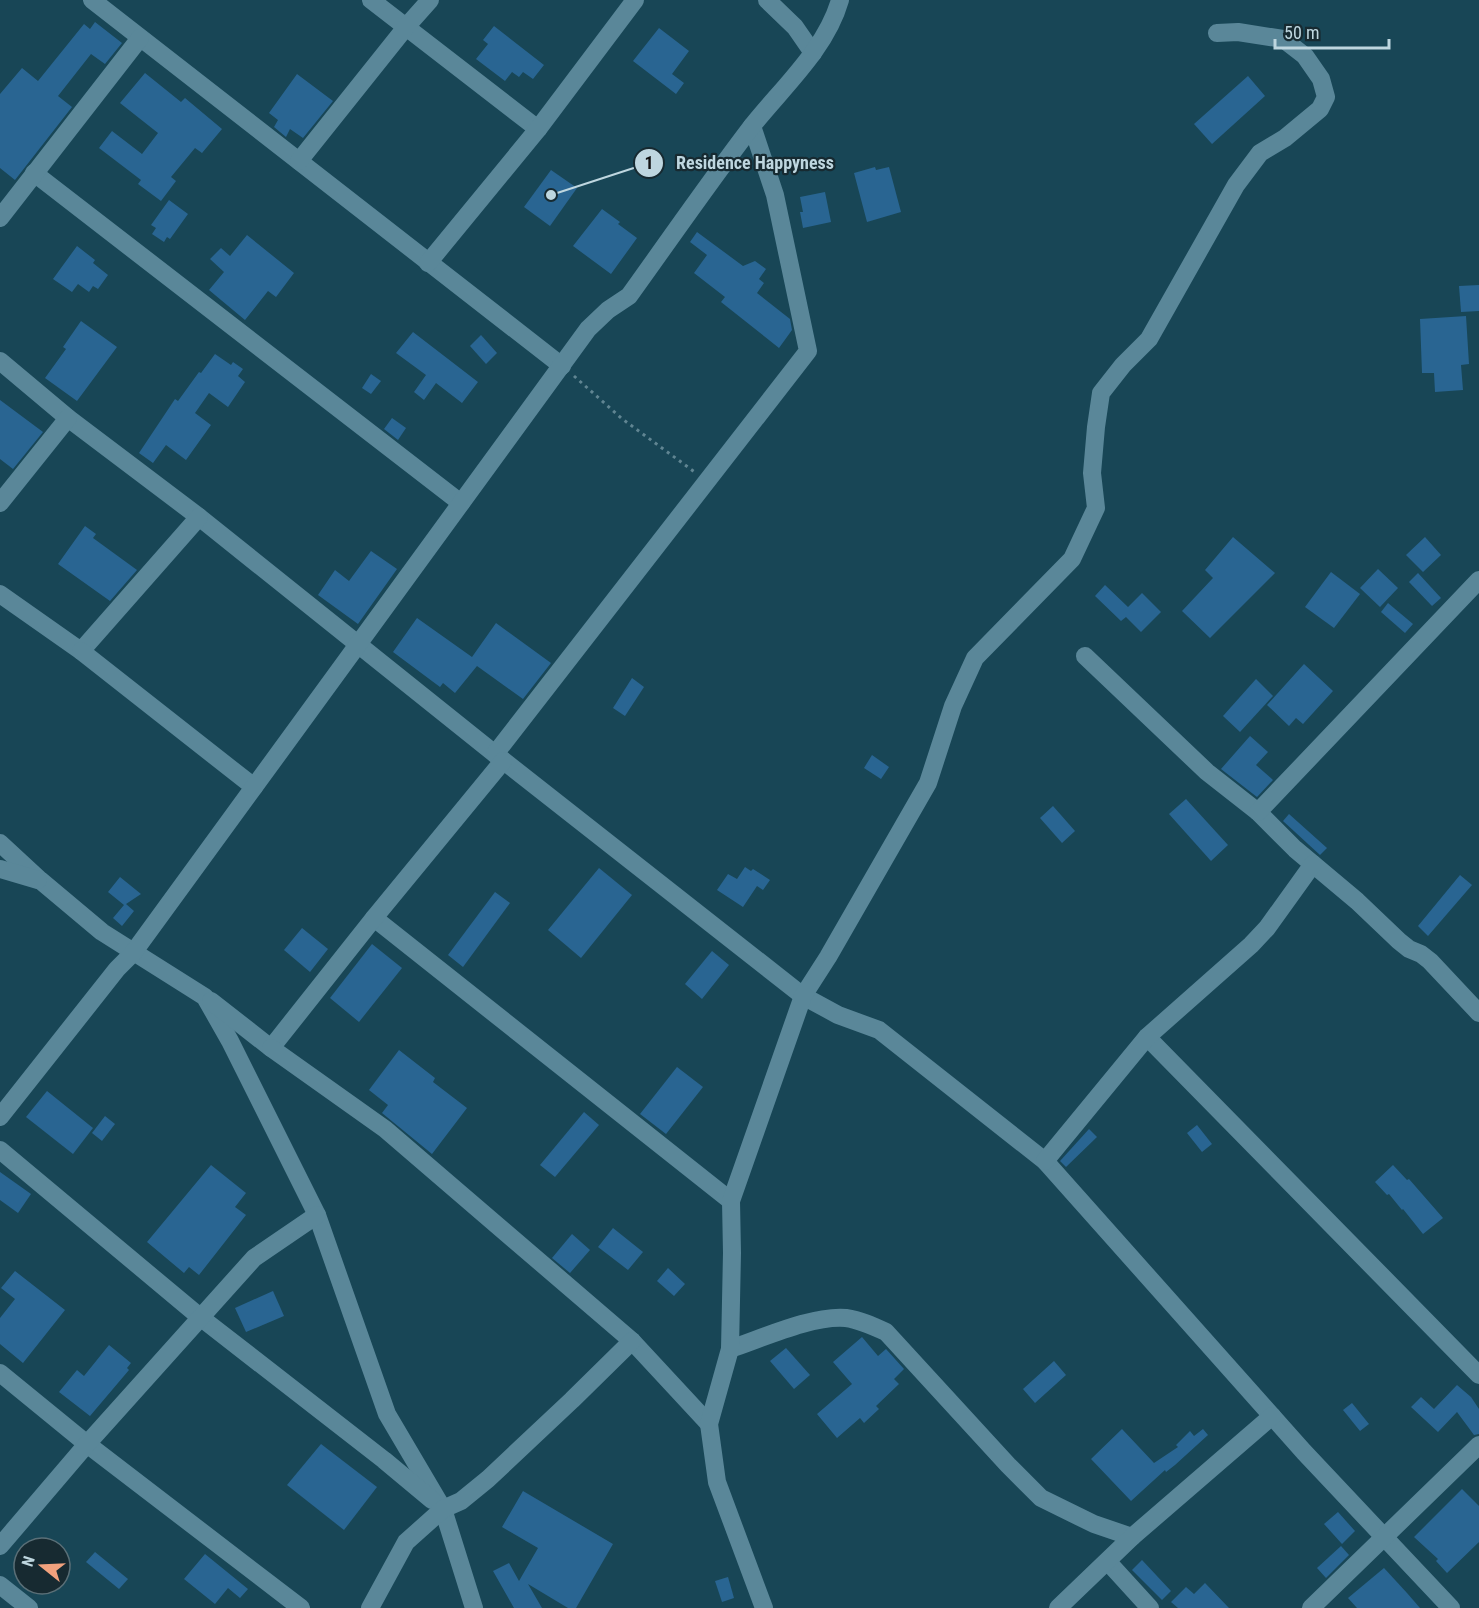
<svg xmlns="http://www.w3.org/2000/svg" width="1479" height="1608" font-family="'Roboto Condensed',sans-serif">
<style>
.building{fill:#296592}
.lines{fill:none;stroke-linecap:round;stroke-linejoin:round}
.path{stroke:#608592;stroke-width:3;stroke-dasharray:3 4.5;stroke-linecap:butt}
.minor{stroke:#5a8799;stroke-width:18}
.leader{fill:none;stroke:#bed6df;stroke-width:2}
.callout-dot{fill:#bed6df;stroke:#172a31;stroke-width:2}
.mark-label{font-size:18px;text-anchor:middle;font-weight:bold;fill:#111}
.callout-label{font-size:18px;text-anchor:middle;font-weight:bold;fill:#bed6df;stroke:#172a31;stroke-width:4.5;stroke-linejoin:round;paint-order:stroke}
</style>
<rect width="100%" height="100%" fill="#184656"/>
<g class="building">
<path d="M95,22L122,43L105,64L91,54L58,96L72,107L15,180L0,168V94L22,68L38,81L84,24L90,29Z"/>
<path d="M494,26L544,65L533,79L523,72L519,77L512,72L505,81L476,59L488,44L483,40Z"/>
<path d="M659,28L689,51L672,74L684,83L676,94L633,61Z"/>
<path d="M145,73L181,102L185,98L222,129L202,153L195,148L171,177L176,181L161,201L138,184L141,180L99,148L112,131L142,154L158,133L120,103Z"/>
<path d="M297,74L333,101L303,138L290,129L286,137L274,127L278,120L269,113Z"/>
<path d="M1248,76L1265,96L1212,144L1194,124Z"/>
<path d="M875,167L876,170L889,167L901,212L867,222L854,173Z"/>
<path d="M551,170L577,188L550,226L524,207Z"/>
<path d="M825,192L831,222L803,228L800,212H803L800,197Z"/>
<path d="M169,200L188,214L170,239L167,237L164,242L152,234L156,228L151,225Z"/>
<path d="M602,209L620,222L618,224L637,238L611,274L573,246Z"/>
<path d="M697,232L743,266L755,261L766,269L759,279L764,283L757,293L790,319L792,330L779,348L721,302L725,297L694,273L707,255L690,242Z"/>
<path d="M247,235L294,273L276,297L268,291L245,320L209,290L224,272L210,259L221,248L230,256Z"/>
<path d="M77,246L95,260L93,263L108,275L98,289L93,286L89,292L78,284L72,292L53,279Z"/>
<path d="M1479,285V311L1461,312L1459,286Z"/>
<path d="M1466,316L1469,364L1461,365L1463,390L1435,392L1434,373H1422L1420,319Z"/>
<path d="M81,321L117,347L77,401L45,378L66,349L63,347Z"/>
<path d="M413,332L478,382L462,403L436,383L424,400L414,392L426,375L396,353Z"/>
<path d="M481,335L497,353L486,364L470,346Z"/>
<path d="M215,354L231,365L233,362L243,369L238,376L245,382L228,407L209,393L195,413L211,425L186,460L166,445L153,463L139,453L175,399L178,401L199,372L201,373Z"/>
<path d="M371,374L381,381L371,394L362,388Z"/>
<path d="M0,400L43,432L13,469L0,459Z"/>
<path d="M392,418L406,428L398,440L384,429Z"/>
<path d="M85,526L96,534L93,538L137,570L110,601L58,564Z"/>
<path d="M1233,537L1275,573L1210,638L1182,611L1213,578L1205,570Z"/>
<path d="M1425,537L1441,555L1423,572L1406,555Z"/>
<path d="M371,551L397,569L358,624L318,595L335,570L349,581Z"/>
<path d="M1378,569L1398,588L1380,607L1360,588Z"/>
<path d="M1331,572L1360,594L1334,628L1305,607Z"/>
<path d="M1418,573L1441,598L1432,606L1409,582Z"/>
<path d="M1105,585L1128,607L1142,593L1161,612L1141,632L1126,617L1121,621L1095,596Z"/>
<path d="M1388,603L1413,624L1405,633L1381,612Z"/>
<path d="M417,618L472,657L496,623L551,663L523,699L477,666L455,693L443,683L440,687L393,652Z"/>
<path d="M1304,664L1333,691L1303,724L1296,718L1289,726L1267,705Z"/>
<path d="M632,678L644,687L625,716L613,708Z"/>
<path d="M1256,679L1273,696L1240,732L1223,716Z"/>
<path d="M1250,736L1268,752L1256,765L1273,780L1257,797L1221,769Z"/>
<path d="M872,755L889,767L881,779L864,768Z"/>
<path d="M1186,799L1228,845L1211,861L1169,814Z"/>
<path d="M1053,806L1075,831L1062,843L1040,818Z"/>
<path d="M1289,814L1327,848L1320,855L1283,821Z"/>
<path d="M745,867L751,871L753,869L770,880L763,890L757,886L743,907L717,890L728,874L737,879Z"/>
<path d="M599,868L632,895L581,958L548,930Z"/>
<path d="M1460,875L1472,885L1428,936L1418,926Z"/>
<path d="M120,877L141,894L126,904L134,911L122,926L113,918L124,905L108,892Z"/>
<path d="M495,892L510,903L463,967L448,955Z"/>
<path d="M302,928L328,949L310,972L284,950Z"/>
<path d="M372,944L402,968L359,1022L330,998Z"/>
<path d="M712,951L729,965L702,999L685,984Z"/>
<path d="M399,1050L435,1078L433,1082L467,1108L432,1154L382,1113L388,1105L369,1090Z"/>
<path d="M677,1067L703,1087L666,1134L640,1114Z"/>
<path d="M47,1091L93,1128L73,1154L26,1117Z"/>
<path d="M584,1112L599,1125L555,1177L540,1165Z"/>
<path d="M105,1116L115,1124L102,1141L92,1133Z"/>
<path d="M1197,1125L1212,1144L1202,1152L1187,1133Z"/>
<path d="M1089,1129L1097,1137L1066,1167L1060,1161Z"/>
<path d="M211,1165L246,1193L235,1207L246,1215L199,1275L189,1267L184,1273L147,1242Z"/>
<path d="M1393,1165L1407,1180L1409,1179L1443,1218L1423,1234L1403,1209L1402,1210L1389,1194L1387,1195L1375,1182Z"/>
<path d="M0,1172L31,1194L18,1213L0,1200Z"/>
<path d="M613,1228L643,1252L628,1270L598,1247Z"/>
<path d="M572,1234L590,1250L570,1273L552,1258Z"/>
<path d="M668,1268L685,1284L674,1296L657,1281Z"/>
<path d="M15,1271L65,1310L23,1363L0,1344V1318L15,1299L1,1288Z"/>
<path d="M273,1291L284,1316L246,1332L235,1308Z"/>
<path d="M862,1337L878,1356L886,1349L904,1369L894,1379L899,1384L876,1406L879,1409L864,1423L860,1418L837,1438L817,1414L852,1384L833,1362Z"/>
<path d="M109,1345L131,1363L127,1368L129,1370L90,1416L59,1392L77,1370L84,1376Z"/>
<path d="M786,1348L810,1375L794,1389L770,1361Z"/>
<path d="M1054,1361L1066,1375L1035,1403L1023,1389Z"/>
<path d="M1457,1385L1471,1397L1479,1409V1434L1474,1435L1457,1412L1438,1432L1411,1407L1421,1397L1434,1409Z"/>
<path d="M1352,1403L1369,1424L1360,1431L1343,1410Z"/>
<path d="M1122,1429L1154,1463L1178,1447L1176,1445L1190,1431L1194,1436L1203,1429L1208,1435L1175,1465L1166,1472L1165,1470L1131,1501L1091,1459Z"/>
<path d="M321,1444L377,1487L344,1530L287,1485Z"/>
<path d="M1462,1489L1479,1506V1542L1447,1573L1436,1561L1438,1559L1414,1537Z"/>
<path d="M523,1491L613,1544L576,1608H568L528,1584L542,1608H514L493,1571L509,1563L519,1581L538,1548L502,1527Z"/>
<path d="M1338,1512L1355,1531L1342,1544L1324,1524Z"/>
<path d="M1341,1546L1349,1555L1326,1578L1317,1568Z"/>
<path d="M95,1552L128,1579L119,1589L86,1562Z"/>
<path d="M205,1554L248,1589L240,1598L228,1588L215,1604L184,1579Z"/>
<path d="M1142,1560L1171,1591L1162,1600L1132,1570Z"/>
<path d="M1384,1568L1407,1593L1420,1608H1357L1348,1598Z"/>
<path d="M728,1577L734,1598L722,1602L715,1581Z"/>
<path d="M1205,1583L1229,1608H1178L1171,1602L1186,1587L1194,1594Z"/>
</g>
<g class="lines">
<path class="path" d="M574,376L621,418L696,473"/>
<g class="minor">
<path d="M92,0L562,366"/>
<path d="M371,0L538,129"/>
<path d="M767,0L795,27L813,53"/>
<path d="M299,161L406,27L430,0"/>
<path d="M34,173L461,503"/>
<path d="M0,218L140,38"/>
<path d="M428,263L538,129L635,0"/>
<path d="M0,361L68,418L199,517L495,754L803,996L838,1015L879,1030L1045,1161L1304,1452L1451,1608"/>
<path d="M0,503L68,418"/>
<path d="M0,594L81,651L199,517"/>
<path d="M81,651L254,787"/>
<path d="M1085,656L1207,772L1258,812L1295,849L1357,901L1399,941L1409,949L1421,954L1430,961L1479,1013"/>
<path d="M495,754L808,351L775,195L752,126"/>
<path d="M1258,812L1479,580"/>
<path d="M0,843L40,880L102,932L205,997L230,1041L317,1215L387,1414L443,1509L474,1608"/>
<path d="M0,869L38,880"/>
<path d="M374,918L731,1201"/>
<path d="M211,1001L271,1048L374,918L503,761"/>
<path d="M1147,1037L1479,1375"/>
<path d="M271,1048L385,1129L632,1341L709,1424"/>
<path d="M0,1117L117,969L133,953L588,329L608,310L629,296C670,239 710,181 752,126C783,87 826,49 840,0"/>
<path d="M0,1150L200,1317L384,1460L432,1500"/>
<path d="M1045,1161L1147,1037L1251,945L1267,928L1313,864"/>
<path d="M730,1349C763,1338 813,1315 846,1318C860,1320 873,1326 886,1332L1008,1465L1041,1498L1094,1524L1132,1537"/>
<path d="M0,1373L87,1444L301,1608"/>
<path d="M0,1546L87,1444L254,1258L317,1215"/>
<path d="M1108,1562L1150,1608"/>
<path d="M0,1585L29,1608"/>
<path d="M370,1608L406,1542L443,1509L461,1501L488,1479L572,1400L632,1341"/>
<path d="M764,1608L717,1482L709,1424L730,1349L732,1253L731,1201L803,996L828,957L928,783L953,706L975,658L1072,559L1096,508L1092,473L1096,427L1101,393L1123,365L1149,339L1236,185L1260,153L1285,138L1320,109L1326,97L1321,79L1305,56L1283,39L1238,32L1217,33"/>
<path d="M1058,1608L1132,1537L1272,1416"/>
<path d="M1311,1608L1479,1445"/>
</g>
</g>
<path class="leader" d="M551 195L649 163"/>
<g class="callout-dot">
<circle cx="551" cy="195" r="6"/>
<circle cx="649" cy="163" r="15"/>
</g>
<g class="mark-label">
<text x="649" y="169">1</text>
</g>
<g class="callout-label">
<text x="755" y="169">Residence Happyness</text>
</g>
<g transform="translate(42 1566) rotate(288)"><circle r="28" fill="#172a31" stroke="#5a6f77" stroke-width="1.5"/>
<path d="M0-4.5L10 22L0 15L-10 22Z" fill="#f1a17d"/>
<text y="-9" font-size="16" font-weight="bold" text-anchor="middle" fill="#bed6df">N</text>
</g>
<path d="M1275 39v9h114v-9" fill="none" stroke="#bed6df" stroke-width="3"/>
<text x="1284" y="39" font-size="18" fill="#bed6df" stroke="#172a31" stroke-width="4.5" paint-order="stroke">50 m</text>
</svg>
